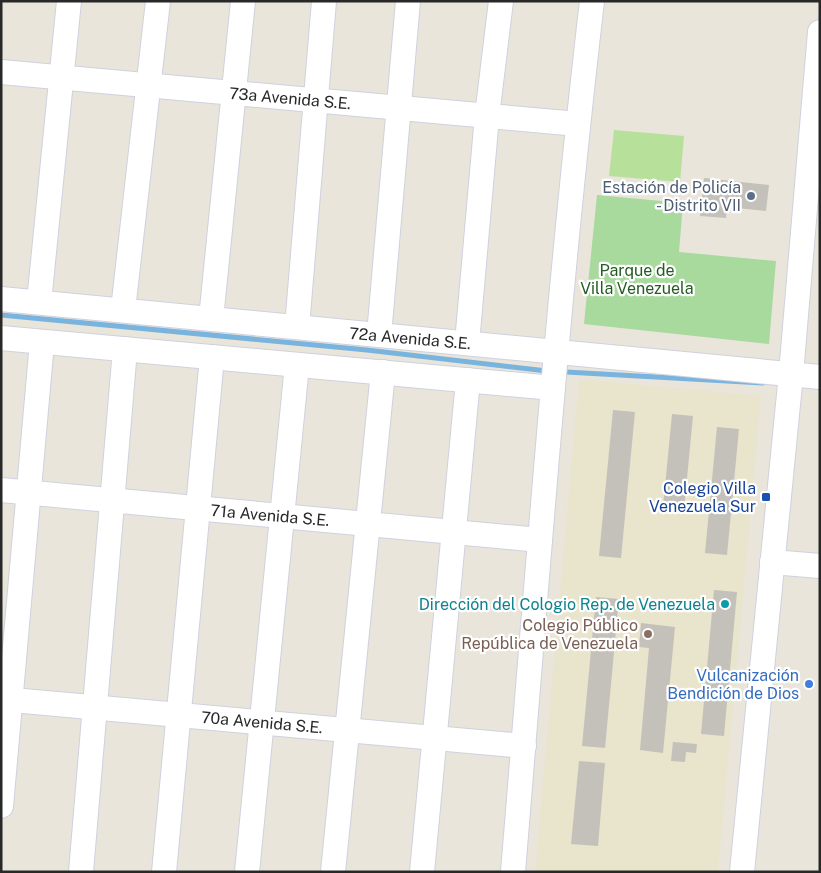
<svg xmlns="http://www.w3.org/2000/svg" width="821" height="873" font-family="'Public Sans',sans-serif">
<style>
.education{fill:#e9e4cc}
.green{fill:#a8d99d}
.pitch{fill:#b7e09a}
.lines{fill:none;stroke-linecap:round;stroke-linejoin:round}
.stream{stroke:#79b4df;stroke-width:5}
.building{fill:#c4c1ba}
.minor-casing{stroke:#d0d1df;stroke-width:26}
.minor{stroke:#fff;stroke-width:24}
.service-dot{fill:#5c6f8a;stroke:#fff;stroke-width:2}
.transit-dot{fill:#1a4fb4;stroke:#fff;stroke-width:2}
.culture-dot{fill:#0f9aa8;stroke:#fff;stroke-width:2}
.education-dot{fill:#8d6e63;stroke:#fff;stroke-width:2}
.shop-dot{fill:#3f7fe0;stroke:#fff;stroke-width:2}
.labels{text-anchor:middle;stroke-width:4.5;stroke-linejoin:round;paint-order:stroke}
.street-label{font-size:16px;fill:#282828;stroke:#fff}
.service-label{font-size:16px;fill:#4e5e75;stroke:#fff;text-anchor:end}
.park-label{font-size:16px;fill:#245b21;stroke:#fff}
.transit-label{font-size:16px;fill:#164399;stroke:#fff;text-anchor:end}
.culture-label{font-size:16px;fill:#0d838f;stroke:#fff;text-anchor:end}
.education-label{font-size:16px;fill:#785e54;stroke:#fff;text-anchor:end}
.shop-label{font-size:16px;fill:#366cbe;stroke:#fff;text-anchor:end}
</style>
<rect width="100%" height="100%" fill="#e9e5db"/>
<path class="education" d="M579,379L761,396L718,872H535Z"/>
<path class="green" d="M597,195L683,203L679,252L776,261L769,344L584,324Z"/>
<path class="pitch" d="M614,130L684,136L680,182L609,176Z"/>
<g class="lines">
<g class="stream">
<path d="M1,315L367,350L547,371"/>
<path d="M566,372L763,383"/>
</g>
</g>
<g class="building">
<path d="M704,178L769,185L766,211L727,207L726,218L700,216Z"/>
<path d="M613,410L635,412L621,558L599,556Z"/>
<path d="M672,414L693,416L684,509L663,507Z"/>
<path d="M717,427L739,429L727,555L705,553Z"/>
<path d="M714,590L737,592L724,736L701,734Z"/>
<path d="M596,597L619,599L605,748L582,746Z"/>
<path d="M641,623L675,627L663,753L640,750L649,648L639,647Z"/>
<path d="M673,742L697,744L696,753L686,752L685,762L671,761Z"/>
<path d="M579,761L605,763L598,846L571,844Z"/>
</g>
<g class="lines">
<defs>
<g id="minor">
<path d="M1,72L578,124"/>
<path d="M1,299L820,377"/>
<path d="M39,302L69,1"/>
<path d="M123,310L158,1"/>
<path d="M211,319L243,1"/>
<path d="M297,327L324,1"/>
<path d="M379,335L408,1"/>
<path d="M1,338L553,388"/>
<path d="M467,343L487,116L501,1"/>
<path d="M1,490L540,540"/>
<path d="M772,562L820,566"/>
<path d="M1,699L524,746"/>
<path d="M1,806L42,342"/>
<path d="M81,872L125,349"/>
<path d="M164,872L212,357"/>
<path d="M247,872L297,365"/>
<path d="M333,872L383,372"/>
<path d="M422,872L468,380"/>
<path d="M513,872C537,581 558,291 592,1"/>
<path d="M742,872L791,374L820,32"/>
</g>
</defs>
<use href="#minor" class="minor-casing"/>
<use href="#minor" class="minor"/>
</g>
<circle class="service-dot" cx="751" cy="196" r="5"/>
<rect class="transit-dot" x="761" y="492" width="10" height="10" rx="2.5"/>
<circle class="culture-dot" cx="725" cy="604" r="5"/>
<circle class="education-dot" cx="648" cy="634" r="5"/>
<circle class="shop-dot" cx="809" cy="684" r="5"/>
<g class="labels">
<g class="street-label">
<text transform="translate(290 98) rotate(5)" y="6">73a Avenida S.E.</text>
<text transform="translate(410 338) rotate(5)" y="6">72a Avenida S.E.</text>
<text transform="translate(270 515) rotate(5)" y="6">71a Avenida S.E.</text>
<text transform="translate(262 722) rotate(5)" y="6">70a Avenida S.E.</text>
</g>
<g class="service-label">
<text x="741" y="193">Estación de Policía<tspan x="741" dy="18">- Distrito VII</tspan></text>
</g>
<g class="park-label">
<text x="637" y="276">Parque de<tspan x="637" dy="18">Villa Venezuela</tspan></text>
</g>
<g class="transit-label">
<text x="756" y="494">Colegio Villa<tspan x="756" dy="18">Venezuela Sur</tspan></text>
</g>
<g class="culture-label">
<text x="715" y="610">Dirección del Cologio Rep. de Venezuela</text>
</g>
<g class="education-label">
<text x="638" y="631">Colegio Público<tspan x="638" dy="18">República de Venezuela</tspan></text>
</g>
<g class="shop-label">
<text x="799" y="681">Vulcanización<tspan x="799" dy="18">Bendición de Dios</tspan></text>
</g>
</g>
<rect width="821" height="873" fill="none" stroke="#282828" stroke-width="5"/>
</svg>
